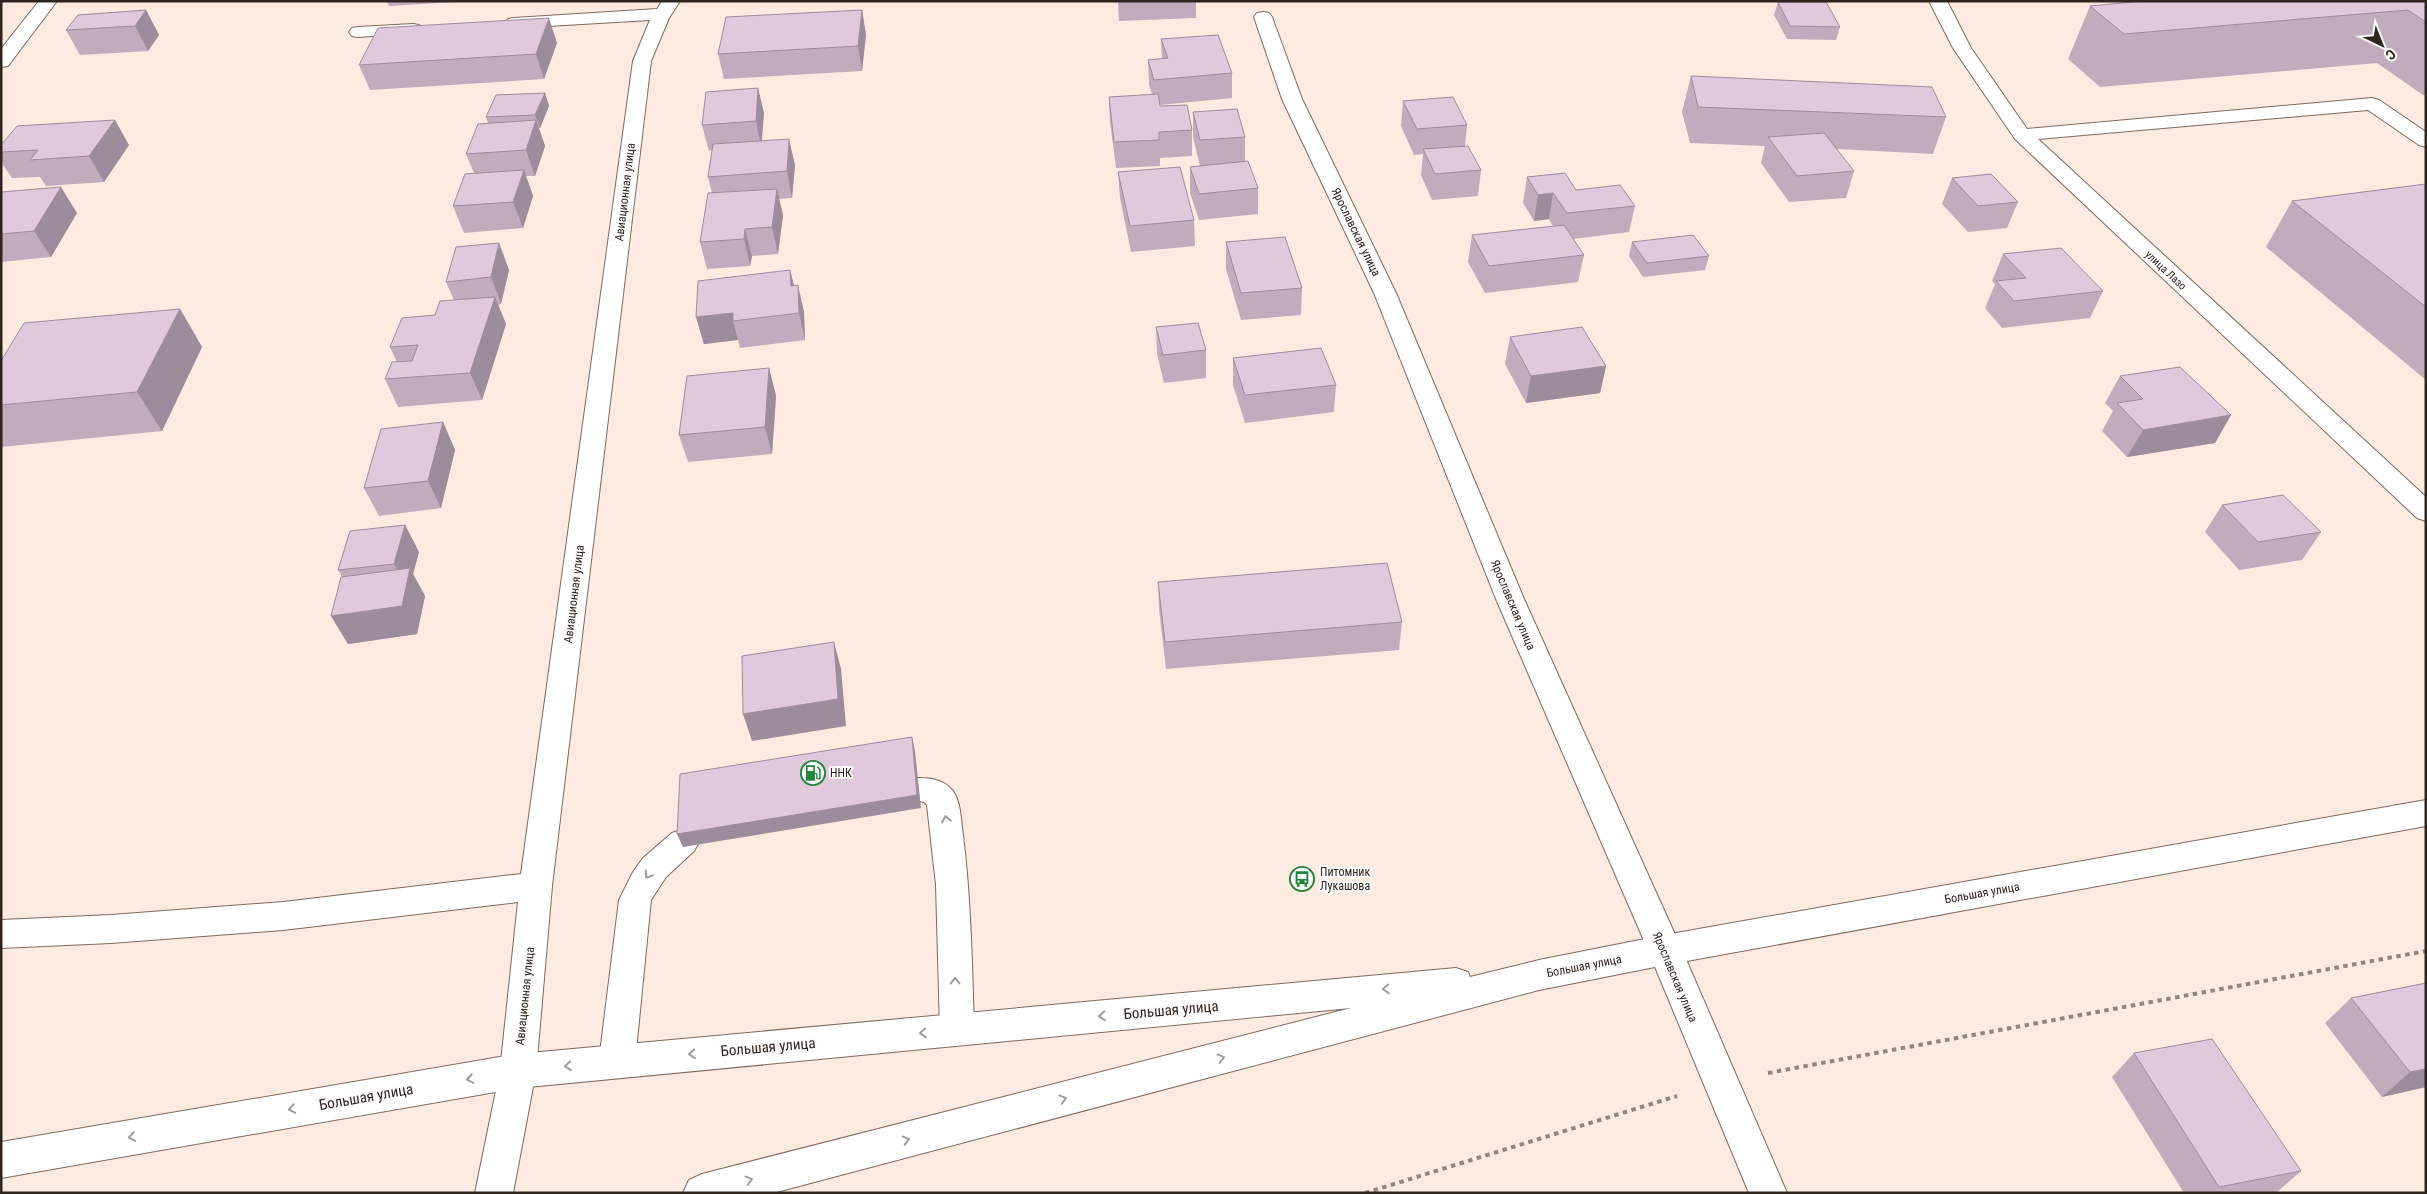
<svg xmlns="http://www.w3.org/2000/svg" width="2427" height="1194" font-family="'Roboto Condensed',sans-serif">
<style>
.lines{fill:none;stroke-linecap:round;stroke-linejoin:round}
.minor-casing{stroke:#82685b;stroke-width:2}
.highway-casing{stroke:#82685b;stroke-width:2}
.path{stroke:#94867e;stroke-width:4;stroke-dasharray:4.5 4.5;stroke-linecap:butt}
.minor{fill:#fff;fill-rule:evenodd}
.highway{fill:#fff;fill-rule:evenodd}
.wall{fill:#c1acbe}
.shaded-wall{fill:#9d8c9b}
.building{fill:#e0c8dd;stroke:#9d8c9b}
.oneway{stroke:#a19c9a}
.labels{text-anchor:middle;stroke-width:4;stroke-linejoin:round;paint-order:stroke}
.far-street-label{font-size:11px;fill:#2f241e;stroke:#fcfcfc}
.street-label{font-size:12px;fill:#2f241e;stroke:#fcfcfc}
.poi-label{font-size:12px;fill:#2f241e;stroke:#fcfcfc;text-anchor:start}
.near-street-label{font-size:15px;fill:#2f241e;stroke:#fcfcfc}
</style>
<rect width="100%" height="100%" fill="#fdeae1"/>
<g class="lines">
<defs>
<g id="minor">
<path d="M39,1H57L8,66L1,67V49Z"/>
<path d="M662,1H680L669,18L651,61L552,886L536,1071L513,1193H475L500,1071L518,902L283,930L111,943L1,948V920L111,915L283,902L521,874L633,61L650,20L514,28L508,27L505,23L508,19L514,18L657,9Z"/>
<path d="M1929,1H1947L1971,48L2027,129L2372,98L2379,100L2426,132V147L2419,145L2368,110L2038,139L2426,497V521L2417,518L2015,139L1953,48Z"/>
<path d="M1263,12L1269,13L1272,17L1302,99L1396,293L1524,599L1682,950L1787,1193H1749L1648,950L1496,599L1374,293L1282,99L1254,17L1257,13Z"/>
<path d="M413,24L419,25L422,29L419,33L358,37L352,36L349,32L352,28L358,27Z"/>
<path d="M919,778C932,778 944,780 953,791C961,802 961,822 963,835C971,899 972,964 974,1029L969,1040L957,1045L945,1040L940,1029L936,885L927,805L924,802L908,799L904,790L908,781Z"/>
<path d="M683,829L694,833L699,842L694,851L666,877L651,900L635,1061L630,1073L617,1077L604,1073L599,1061L619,900L633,872L643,858L672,833Z"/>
</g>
<path id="highway" d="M2426,800V826L1665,965L1539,990L773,1193H683L689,1180L702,1174L1351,1008L518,1088L1,1178V1142L518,1054L1456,968L1468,972L1470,977L1539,960L1665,935Z"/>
</defs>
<use href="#minor" class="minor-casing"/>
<use href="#highway" class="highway-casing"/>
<g class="path">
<path d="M1768,1073L2426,951"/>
<path d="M1365,1193L1677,1096"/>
</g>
<use href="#minor" class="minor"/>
<use href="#highway" class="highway"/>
</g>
<g class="wall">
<path d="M387,1H471L389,6Z"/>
<path d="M1118,1H1196V18L1119,21Z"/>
<path d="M2426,1V95H2423L2377,63L2100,87L2068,59L2090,6Z"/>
<path d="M1778,2L1840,27L1836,40L1787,39L1774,15Z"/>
<path d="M146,10L159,35L148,51L80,55L66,30Z"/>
<path d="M862,10L866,35L862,71L724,79L718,54Z"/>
<path d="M1161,39L1232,73V98L1160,105V106L1192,130V156L1160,158V166L1116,168L1110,122L1109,97L1152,94L1149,85L1148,60L1162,59Z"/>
<path d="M557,43L544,79L370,90L359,65Z"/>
<path d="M1691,76L1946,117L1933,154L1837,149L1854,171L1846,198L1789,202L1761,163L1765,146L1690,143L1682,112Z"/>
<path d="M545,93L549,106L540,128H539L545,146L535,176H526L533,196L523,228L464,233L453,206L474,173L466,154L488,123L486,117Z"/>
<path d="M1403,101L1467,125L1465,146L1481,170L1478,196L1432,200L1421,175L1423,154L1414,155L1401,126Z"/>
<path d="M1193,112L1245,137V162L1258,188V214L1199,220L1190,193V167L1213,165L1200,166L1193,137Z"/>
<path d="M764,113L762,141L795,165L792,198L779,199L783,215L778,254L752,256L750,266L707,269L700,242L712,193L708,177L712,150L709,151L702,125Z"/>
<path d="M1,145H129L104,182L46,186L40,177L12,178L1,162Z"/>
<path d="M1118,172L1194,220L1195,246L1131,252L1120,198Z"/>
<path d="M1527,177L1635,206L1629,232L1573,239L1584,255L1578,282L1485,293L1468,262L1472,235L1553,226L1549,219L1534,221L1523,203Z"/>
<path d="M1952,178L2018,202L2007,228L1968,232L1942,204Z"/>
<path d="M2426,184V380L2266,247L2292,201Z"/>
<path d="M1,192L77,213L51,257L1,262Z"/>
<path d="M1226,242L1302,288L1301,315L1241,320L1226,269Z"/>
<path d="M1632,242L1709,256L1705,270L1643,277L1629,256Z"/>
<path d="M499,243L509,270L501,304L498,305L506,324L482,400L398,407L385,379L397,362L390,347L435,315L454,300L446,282Z"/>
<path d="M2003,254L2103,291L2090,318L2002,328L1985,308L1995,284L1992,281Z"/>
<path d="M790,270L794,285L804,312L805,340L740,348L738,340L704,344L696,317Z"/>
<path d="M180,309L202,347L162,431L1,447V361Z"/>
<path d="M1156,327L1206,350V378L1164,383L1157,354Z"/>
<path d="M1510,337L1606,366L1600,393L1526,403L1505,364Z"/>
<path d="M1233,358L1336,385L1334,412L1245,423L1233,385Z"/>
<path d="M769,368L776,396L772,454L688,462L679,435Z"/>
<path d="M2120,376L2231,415L2215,443L2127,457L2102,431L2113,411L2105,403Z"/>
<path d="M443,422L455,450L441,508L379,516L364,488Z"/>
<path d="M2222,505L2321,532L2302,560L2239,570L2205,532Z"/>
<path d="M405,525L419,552L413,574L425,596L417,634L348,644L331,616L342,577L338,570Z"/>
<path d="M1158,582L1402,622L1399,650L1166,669L1159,609Z"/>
<path d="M2351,998L2426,1087L2382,1097L2325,1023Z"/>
<path d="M2134,1053L2301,1171L2276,1193H2184L2112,1077Z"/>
</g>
<g class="shaded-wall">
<path d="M146,10L159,35L148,51L135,26Z"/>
<path d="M862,10L866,35L862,71L858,46Z"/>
<path d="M549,18L557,43L544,79L536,54Z"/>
<path d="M758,88L764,113L761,146L756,121Z"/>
<path d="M545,93L549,106L540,128L535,115Z"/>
<path d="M115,120L129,145L104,182L89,156Z"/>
<path d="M536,120L545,146L535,176L526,150Z"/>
<path d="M789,139L795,165L792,198L787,171Z"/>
<path d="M524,170L533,196L523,228L513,202Z"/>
<path d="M61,187L77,213L51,257L34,231Z"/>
<path d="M777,189L783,215L778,254L772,227Z"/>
<path d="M1553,193L1549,219L1534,221L1538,195Z"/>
<path d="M745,229L752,256L750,266L744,239Z"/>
<path d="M499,243L509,270L501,304L491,277Z"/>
<path d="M790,270L797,297L791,286Z"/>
<path d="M798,285L804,312L805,340L799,313Z"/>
<path d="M495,297L506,324L482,400L470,373Z"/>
<path d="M180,309L202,347L162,431L137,392Z"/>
<path d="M733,313V321L738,340L704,344L696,317Z"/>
<path d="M1606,366L1600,393L1526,403L1531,376Z"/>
<path d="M769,368L776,396L772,454L765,427Z"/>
<path d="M2231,415L2215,443L2127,457L2143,430Z"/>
<path d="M443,422L455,450L441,508L428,481Z"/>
<path d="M405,525L419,552L413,574L425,596L417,634L348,644L331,616L407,587L394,564Z"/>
<path d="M834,642L841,669L846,726L752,741L743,714Z"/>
<path d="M912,737L915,751L921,808L683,847L677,834Z"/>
<path d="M2426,1069V1087L2382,1097L2410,1072Z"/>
</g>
<g class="building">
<path d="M2144,1H2426V22L2408,10L2124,34L2090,6Z"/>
<path d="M1778,2H1826L1840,27L1790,26Z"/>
<path d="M146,10L135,26L66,30L78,15Z"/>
<path d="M862,10L858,46L718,54L726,17Z"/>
<path d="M549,18L536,54L359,65L378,28Z"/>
<path d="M1218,35L1232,73L1154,80L1148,60L1168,58L1161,39Z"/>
<path d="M1691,76L1932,87L1946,117L1698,107Z"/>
<path d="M758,88L756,121L702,125L706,92Z"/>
<path d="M545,93L535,115L486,117L496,95Z"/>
<path d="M1158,94L1160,106L1187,105L1192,130L1159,132V140L1114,142L1109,97Z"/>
<path d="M1453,97L1467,125L1417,129L1403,101Z"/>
<path d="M1237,109L1245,137L1200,140L1193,112Z"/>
<path d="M115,120L89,156L30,160L38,150L1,152V145L17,126Z"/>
<path d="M536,120L526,150L466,154L478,124Z"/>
<path d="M1824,133L1854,171L1797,176L1768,137Z"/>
<path d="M789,139L787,171L708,177L713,144Z"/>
<path d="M1468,146L1481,170L1435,174L1423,149Z"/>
<path d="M1248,161L1258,188L1199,194L1190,167Z"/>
<path d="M1180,167L1194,220L1130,226L1118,172Z"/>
<path d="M524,170L513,202L453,206L465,174Z"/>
<path d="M1565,173L1576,190L1620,185L1635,206L1567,213L1553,193L1538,195L1527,177Z"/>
<path d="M1991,174L2018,202L1978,206L1952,178Z"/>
<path d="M2426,184V307L2292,201Z"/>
<path d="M61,187L34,231L1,234V192Z"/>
<path d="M777,189L772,227L745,229L744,239L700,242L708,193Z"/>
<path d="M1564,225L1584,255L1489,266L1472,235Z"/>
<path d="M1693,235L1709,256L1647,263L1632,242Z"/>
<path d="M1285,237L1302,288L1241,293L1226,242Z"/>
<path d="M499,243L491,277L446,282L456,247Z"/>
<path d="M2061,248L2103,291L2014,301L1996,281L2026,278L2003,254Z"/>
<path d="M790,270L791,286L798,285L799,313L733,321V313L696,317L698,281Z"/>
<path d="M495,297L470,373L385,379L392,362L412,361L418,345L390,347L402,318L435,315L440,301Z"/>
<path d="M180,309L137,392L1,405V361L24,323Z"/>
<path d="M1198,323L1206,350L1163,355L1156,327Z"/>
<path d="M1582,327L1606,366L1531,376L1510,337Z"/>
<path d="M1321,348L1336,385L1245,395L1233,358Z"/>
<path d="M2180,367L2231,415L2143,430L2117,403L2143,399L2120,376Z"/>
<path d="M769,368L765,427L679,435L687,376Z"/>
<path d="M443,422L428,481L364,488L381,429Z"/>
<path d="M2283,495L2321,532L2258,542L2222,505Z"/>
<path d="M405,525L394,564L338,570L350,531Z"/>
<path d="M1387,563L1402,622L1165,642L1158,582Z"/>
<path d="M410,568L402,606L331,616L341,577Z"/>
<path d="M834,642L838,699L743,714L742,656Z"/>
<path d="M912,737L917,795L677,834L680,774Z"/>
<path d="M2426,983V1069L2410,1072L2351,998Z"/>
<path d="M2212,1039L2301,1171L2219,1187L2134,1053Z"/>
</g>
<defs><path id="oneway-chevron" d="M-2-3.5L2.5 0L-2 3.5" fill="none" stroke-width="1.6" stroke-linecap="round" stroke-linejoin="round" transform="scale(1.25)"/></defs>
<g class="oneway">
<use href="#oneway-chevron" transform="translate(946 819) rotate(-100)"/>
<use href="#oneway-chevron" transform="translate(648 875) rotate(124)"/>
<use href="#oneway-chevron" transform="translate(955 981) rotate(-92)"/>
<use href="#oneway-chevron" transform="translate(1386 989) rotate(175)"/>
<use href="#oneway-chevron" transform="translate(1102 1016) rotate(175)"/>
<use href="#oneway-chevron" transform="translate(923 1033) rotate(175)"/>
<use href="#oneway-chevron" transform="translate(692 1054) rotate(175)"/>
<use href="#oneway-chevron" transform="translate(1221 1058) rotate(-15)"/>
<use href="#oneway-chevron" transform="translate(568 1066) rotate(175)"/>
<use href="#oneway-chevron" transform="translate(470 1079) rotate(170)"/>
<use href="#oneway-chevron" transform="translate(1063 1099) rotate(-15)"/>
<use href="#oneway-chevron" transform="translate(292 1109) rotate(170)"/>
<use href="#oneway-chevron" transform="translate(132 1137) rotate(170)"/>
<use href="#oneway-chevron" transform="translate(906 1140) rotate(-15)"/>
<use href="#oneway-chevron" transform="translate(749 1180) rotate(-15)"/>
</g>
<defs>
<symbol id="fuel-ring" viewBox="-11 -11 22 22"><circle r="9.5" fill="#fcfcfc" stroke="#22863a" stroke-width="1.5"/><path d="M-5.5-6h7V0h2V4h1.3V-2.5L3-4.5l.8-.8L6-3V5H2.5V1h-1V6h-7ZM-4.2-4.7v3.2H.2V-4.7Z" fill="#22863a"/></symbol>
<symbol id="bus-ring" viewBox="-11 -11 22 22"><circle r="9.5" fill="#fcfcfc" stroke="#22863a" stroke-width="1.5"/><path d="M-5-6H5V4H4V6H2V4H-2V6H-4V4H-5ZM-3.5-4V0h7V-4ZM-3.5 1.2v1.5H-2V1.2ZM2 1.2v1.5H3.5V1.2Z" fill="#22863a"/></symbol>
</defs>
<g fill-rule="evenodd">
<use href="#fuel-ring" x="799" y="759" width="28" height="28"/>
<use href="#bus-ring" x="1288" y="865" width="28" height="28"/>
</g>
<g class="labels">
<g class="far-street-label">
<text transform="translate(2166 270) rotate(43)" y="4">улица Лазо</text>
</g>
<g class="street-label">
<text transform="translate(625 192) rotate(-83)" y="4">Авиационная улица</text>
<text transform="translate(1356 232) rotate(64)" y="4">Ярославская улица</text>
<text transform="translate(574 594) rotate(-83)" y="4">Авиационная улица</text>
<text transform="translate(1513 605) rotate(67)" y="4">Ярославская улица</text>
<text transform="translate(1982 893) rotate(-10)" y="4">Большая улица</text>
<text transform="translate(1584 966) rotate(-11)" y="4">Большая улица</text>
<text transform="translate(1675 977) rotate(67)" y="4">Ярославская улица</text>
<text transform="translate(525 996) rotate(-84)" y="4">Авиационная улица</text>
</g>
<g class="poi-label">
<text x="830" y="777">ННК</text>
<text x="1320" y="876">Питомник<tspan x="1320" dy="14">Лукашова</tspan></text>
</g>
<g class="near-street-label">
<text transform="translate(1171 1010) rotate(-5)" y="5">Большая улица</text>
<text transform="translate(768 1047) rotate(-5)" y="5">Большая улица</text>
<text transform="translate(366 1097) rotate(-10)" y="5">Большая улица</text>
</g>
</g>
<rect width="2427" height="1194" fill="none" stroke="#2f241e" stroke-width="5"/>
<g transform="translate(2382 45) rotate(137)" stroke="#fcfcfc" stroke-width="4" paint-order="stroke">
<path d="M0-4L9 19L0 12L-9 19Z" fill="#2f241e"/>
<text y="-8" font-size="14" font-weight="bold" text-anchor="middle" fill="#2f241e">С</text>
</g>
</svg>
